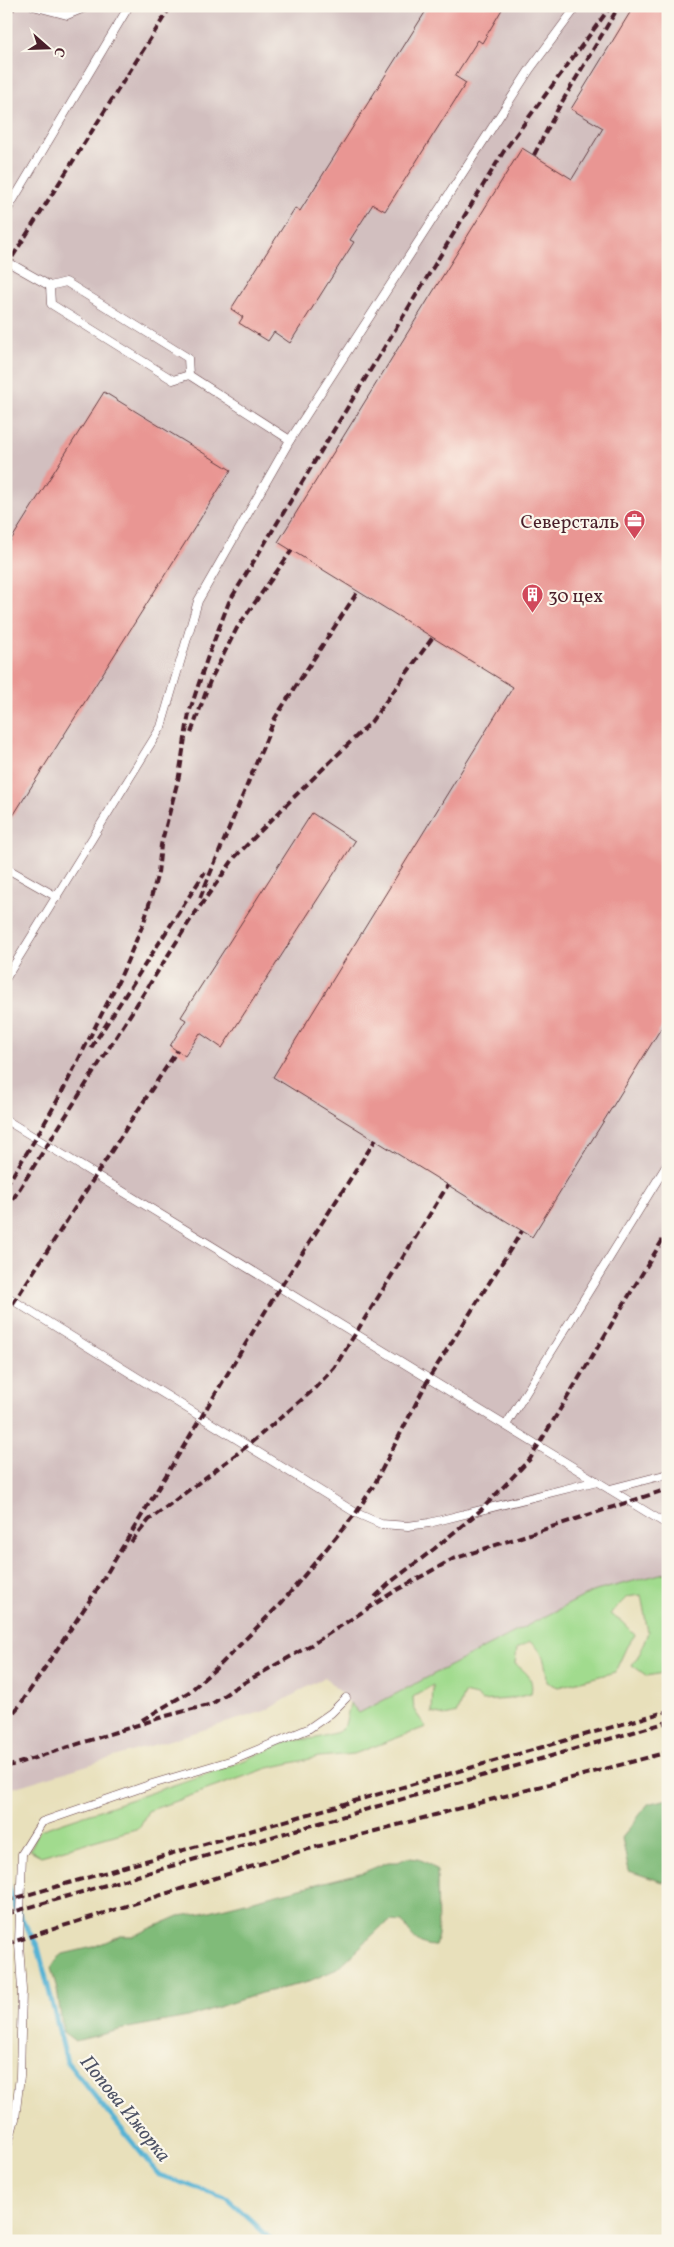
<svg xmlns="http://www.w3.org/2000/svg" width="674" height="2247" font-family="Vollkorn,serif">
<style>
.industrial{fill:#d2bfbf}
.green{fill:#a1db8e;stroke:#767d5c}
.forest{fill:#80bb79;stroke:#656d52}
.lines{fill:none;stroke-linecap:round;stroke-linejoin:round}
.stream{stroke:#56b3d4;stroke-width:5}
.building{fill:#e99693}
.service-casing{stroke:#623c41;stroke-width:9}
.service{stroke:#fff;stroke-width:8}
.rail{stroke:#4a1f2b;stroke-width:4;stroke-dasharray:8 4;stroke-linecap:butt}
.labels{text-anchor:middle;stroke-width:4.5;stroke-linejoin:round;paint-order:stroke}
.poi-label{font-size:19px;fill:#4a1f2b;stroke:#fbf7ec;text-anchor:end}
.water-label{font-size:20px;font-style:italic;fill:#4e5366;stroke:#fbf7ec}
</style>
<rect width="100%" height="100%" fill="#fbf7ec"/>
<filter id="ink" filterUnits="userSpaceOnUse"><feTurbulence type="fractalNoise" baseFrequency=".02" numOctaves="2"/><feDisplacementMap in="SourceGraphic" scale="10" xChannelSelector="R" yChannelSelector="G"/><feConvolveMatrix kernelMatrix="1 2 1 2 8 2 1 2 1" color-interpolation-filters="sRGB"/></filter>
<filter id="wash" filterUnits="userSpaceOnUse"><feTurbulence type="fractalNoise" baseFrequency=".0096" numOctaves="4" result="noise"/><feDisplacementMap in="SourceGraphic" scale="20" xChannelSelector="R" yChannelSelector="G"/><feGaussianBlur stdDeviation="1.12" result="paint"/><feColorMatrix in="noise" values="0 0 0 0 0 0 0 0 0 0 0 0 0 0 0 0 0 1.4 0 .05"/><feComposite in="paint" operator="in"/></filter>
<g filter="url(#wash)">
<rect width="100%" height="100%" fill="#e8e0bb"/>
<path class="industrial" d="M6,6H668V1572L592,1592L359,1713L325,1677L265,1711L6,1790Z"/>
<path class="green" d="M668,1572V1672L647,1676L632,1665L640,1653L648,1632L641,1595L627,1597L610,1614L622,1622L635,1635L627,1646L615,1672L558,1687L547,1682C546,1666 544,1650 530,1642L517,1648L515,1664C528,1673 534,1679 531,1694L509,1699L482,1701L476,1696L464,1693L457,1713L445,1716L432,1713L433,1685L413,1697L414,1710L426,1727L354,1754L319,1757L268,1768L148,1811L139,1828L41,1856L30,1850L40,1830L233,1765L289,1741L317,1738L338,1732L345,1725L350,1703L359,1713L592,1592Z"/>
<g class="forest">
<path d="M668,1799V1880L663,1882L629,1871L622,1838L648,1804Z"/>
<path d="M407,1858C420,1858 428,1862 437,1871L438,1935L435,1946C417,1946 412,1935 402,1922L391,1921L381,1927L337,1969L305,1983L261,1993L188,2017L128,2028L75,2041L63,2032L57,1989L51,1968L56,1960L63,1954L93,1947L120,1936H133L179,1916L202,1913L364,1872L388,1862H398Z"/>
</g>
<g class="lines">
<path class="stream" d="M6,1879L16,1909L38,1947L67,2062L159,2175L227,2198L273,2241"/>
</g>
<g id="blocks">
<g class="building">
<path d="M429,6H504L482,43L478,40L455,76L466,83L385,211L373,204L350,240L354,242L290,343L274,332L268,341L239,323L243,317L231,309L295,208L300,211Z"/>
<path d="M634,6H668V1017L532,1237L273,1077L513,687L278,542L522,148L572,179L603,128L571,109Z"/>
<path d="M104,392L231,470L6,827V548Z"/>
<path d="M312,813L355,841L222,1048L200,1033L185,1056L170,1046L186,1020L181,1017Z"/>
</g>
</g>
</g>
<g filter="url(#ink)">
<use href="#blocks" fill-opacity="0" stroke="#623c41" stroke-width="1"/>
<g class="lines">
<defs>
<g id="service">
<path d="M33,6L67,15L89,6"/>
<path d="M6,212L129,6"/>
<path d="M6,261L50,286L66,282L188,358L189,375"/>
<path d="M50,286L51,304L173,380L189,375L290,440"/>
<path d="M6,868L57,897"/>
<path d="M6,978L161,727L198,601L290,440L530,69L577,6"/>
<path d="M6,1120L668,1525"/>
<path d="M6,1296L356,1513L381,1524L408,1526L429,1523L597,1481"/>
<path d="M506,1425L668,1163"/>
<path d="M610,1489L668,1474"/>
<path d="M6,2151L15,2119L20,2076L22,1990L19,1943L22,1854L42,1822L152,1784L233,1760L308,1729L331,1713L346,1698"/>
</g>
</defs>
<use href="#service" class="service-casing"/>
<use href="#service" class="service"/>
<g class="rail">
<path d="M6,20L15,6"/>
<path d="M534,155L559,107L619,6"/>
<path d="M6,267L171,6"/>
<path d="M191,733L210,681L237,628L292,550"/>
<path d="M200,898L275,718L358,591"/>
<path d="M91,1048L205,872"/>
<path d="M6,1186L36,1138L61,1094L120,978L144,922L158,873L161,845L179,776L189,713L207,659L229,602L504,151L611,6"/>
<path d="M6,1210L191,919L235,857L294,797L371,722L433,637"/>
<path d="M6,1314C64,1226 119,1138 177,1051"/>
<path d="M131,1542L149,1520L246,1447L312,1391L334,1368L448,1185"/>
<path d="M375,1597L392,1581L434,1549L481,1510L530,1459L668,1231"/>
<path d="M142,1720L189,1692L222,1663L283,1601L356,1513L374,1485L429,1378L522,1231"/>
<path d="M6,1721L20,1705L96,1591L271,1302L376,1139"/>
<path d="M6,1767L166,1716L212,1704L233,1689L311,1645L395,1591L453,1559L668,1489"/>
<path d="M6,1901L668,1711"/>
<path d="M6,1914L668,1722"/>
<path d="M6,1944L301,1851L668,1752"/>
</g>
</g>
</g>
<defs>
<symbol id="office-pin" viewBox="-11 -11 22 30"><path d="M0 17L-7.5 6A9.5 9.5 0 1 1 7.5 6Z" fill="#d1495b" stroke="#fbf7ec"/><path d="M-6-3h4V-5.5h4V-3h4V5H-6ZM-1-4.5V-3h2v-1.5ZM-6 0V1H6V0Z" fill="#fff"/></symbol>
<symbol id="building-pin" viewBox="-11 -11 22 30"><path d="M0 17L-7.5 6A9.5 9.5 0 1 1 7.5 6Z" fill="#d1495b" stroke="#fbf7ec"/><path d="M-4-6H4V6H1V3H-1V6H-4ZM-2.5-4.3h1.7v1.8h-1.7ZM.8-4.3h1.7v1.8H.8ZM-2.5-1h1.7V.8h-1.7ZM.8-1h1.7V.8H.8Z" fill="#fff"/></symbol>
</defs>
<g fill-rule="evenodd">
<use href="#office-pin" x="622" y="508" width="25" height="34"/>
<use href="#building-pin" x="520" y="582" width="25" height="34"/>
</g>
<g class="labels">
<g class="poi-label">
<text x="619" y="528">Северсталь</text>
<text x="548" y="602" text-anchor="start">30 цех</text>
</g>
<g class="water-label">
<text transform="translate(126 2108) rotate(51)" y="7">Попова Ижорка</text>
</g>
</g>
<rect width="674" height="2247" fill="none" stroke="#fbf7ec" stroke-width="25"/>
<g transform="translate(48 48) rotate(110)" stroke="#fbf7ec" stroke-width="4" paint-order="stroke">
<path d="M0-4L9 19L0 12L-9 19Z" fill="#4a1f2b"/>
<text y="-8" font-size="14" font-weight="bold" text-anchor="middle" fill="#4a1f2b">С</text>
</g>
</svg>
